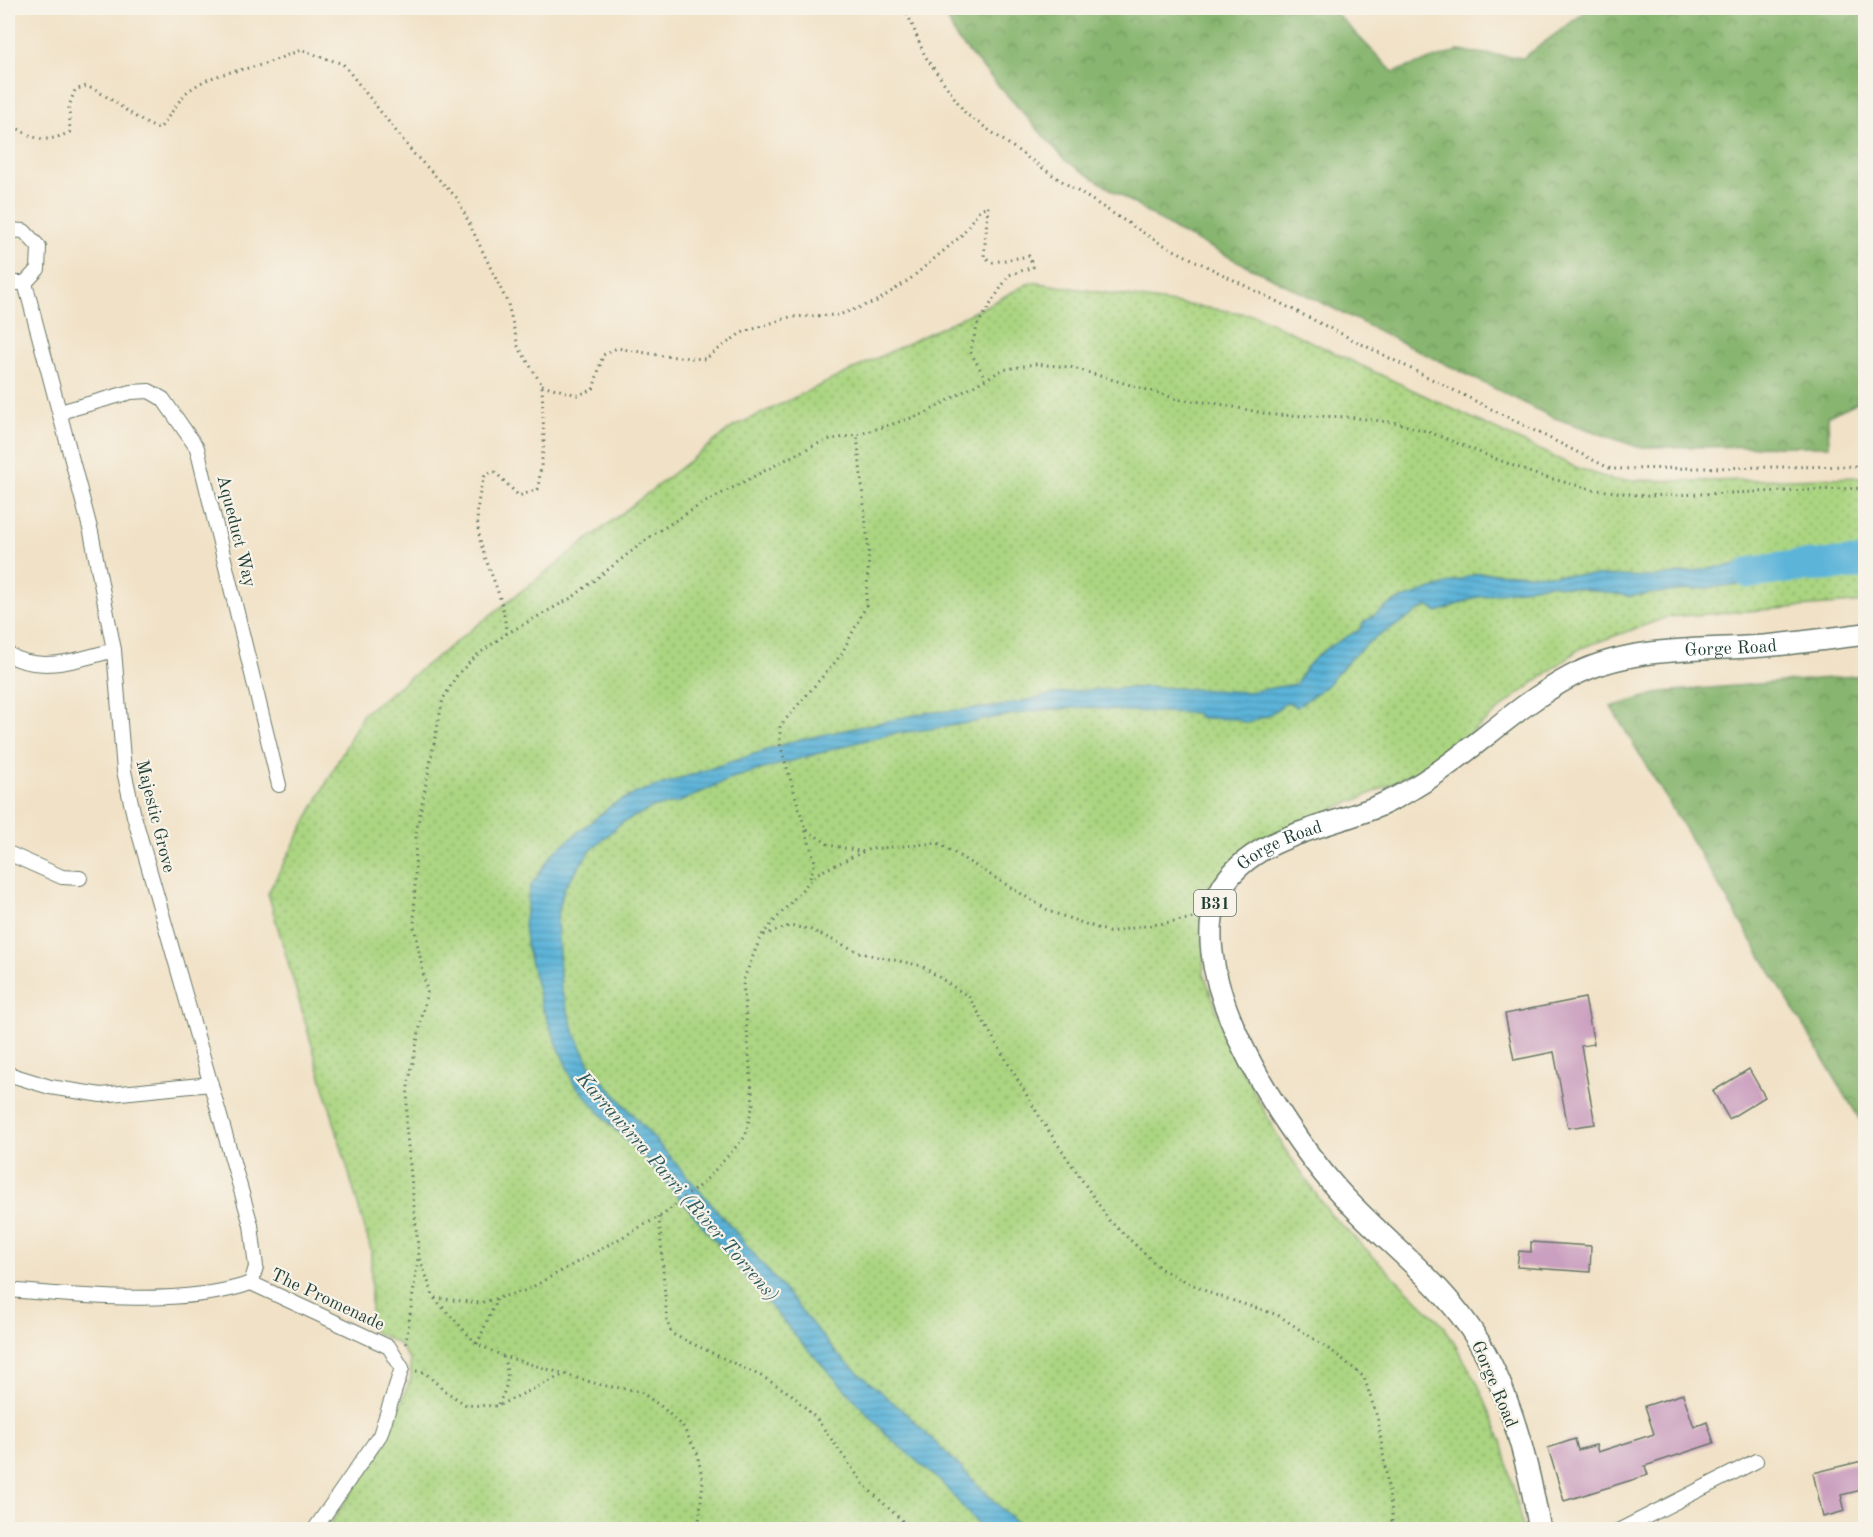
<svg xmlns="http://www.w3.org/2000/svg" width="1873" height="1537" font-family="'Old Standard TT',serif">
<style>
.forest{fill:url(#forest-crowns);stroke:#547a52;stroke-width:1.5}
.park{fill:url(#park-dots);stroke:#65895a;stroke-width:1.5}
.water{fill:url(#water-rules);stroke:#3e7886;stroke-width:1.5}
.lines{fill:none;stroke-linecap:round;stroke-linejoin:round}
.river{stroke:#5cb4d9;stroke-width:32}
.building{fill:#ca9fbf}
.minor-casing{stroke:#687767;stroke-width:16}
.primary-casing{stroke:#687767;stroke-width:24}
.path{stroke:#687767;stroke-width:3;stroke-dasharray:1.5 4.5;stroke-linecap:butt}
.minor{stroke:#fff;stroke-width:14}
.primary{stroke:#fff;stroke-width:21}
.labels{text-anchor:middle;stroke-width:4.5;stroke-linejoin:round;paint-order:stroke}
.shield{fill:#f7f3e8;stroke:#60746a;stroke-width:1.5}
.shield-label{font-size:16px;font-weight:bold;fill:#1f3d34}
.street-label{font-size:18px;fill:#1f3d34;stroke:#f7f3e8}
.water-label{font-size:20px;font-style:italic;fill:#2e5b5d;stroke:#f7f3e8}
</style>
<defs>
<pattern id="forest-crowns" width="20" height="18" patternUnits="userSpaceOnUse" patternTransform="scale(1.5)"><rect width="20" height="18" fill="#88b66f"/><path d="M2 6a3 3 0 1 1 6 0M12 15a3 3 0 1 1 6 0" fill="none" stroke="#6f955c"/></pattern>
<pattern id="park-dots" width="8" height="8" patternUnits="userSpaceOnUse" patternTransform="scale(1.5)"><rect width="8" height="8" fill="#abd581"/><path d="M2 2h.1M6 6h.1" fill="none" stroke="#8bae6a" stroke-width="1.8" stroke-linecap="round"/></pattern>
<pattern id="water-rules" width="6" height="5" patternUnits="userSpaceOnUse" patternTransform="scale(1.5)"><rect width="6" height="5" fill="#5cb4d9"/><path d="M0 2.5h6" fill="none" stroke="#4b94b1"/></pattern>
</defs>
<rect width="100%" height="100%" fill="#f7f3e8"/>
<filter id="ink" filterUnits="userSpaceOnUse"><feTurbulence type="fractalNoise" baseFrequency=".0167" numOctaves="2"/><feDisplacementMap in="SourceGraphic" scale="12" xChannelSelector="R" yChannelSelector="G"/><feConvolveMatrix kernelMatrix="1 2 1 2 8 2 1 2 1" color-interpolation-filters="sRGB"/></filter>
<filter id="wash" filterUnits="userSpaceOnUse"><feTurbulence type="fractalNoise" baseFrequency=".008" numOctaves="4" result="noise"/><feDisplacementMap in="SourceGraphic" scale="24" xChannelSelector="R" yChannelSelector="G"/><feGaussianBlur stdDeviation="1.35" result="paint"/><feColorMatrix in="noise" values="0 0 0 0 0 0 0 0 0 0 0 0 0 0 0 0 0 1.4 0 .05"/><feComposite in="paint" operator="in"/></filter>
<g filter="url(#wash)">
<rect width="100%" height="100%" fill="#f1e2c7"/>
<g class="forest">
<path d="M943,8H1331L1393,72L1458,51L1523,58L1585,12L1584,8H1865V399L1828,416L1829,446L1638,447L1552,417L1177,231L1066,161L956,38Z"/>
<path d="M1865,675H1866L1865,1128L1611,707L1662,692Z"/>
</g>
<path class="park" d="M1031,282L1255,315L1575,467L1613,480L1710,481L1865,477V602L1668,617L1581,648L1512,699L1436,763L1361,798L1296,824L1218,883L1202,917L1204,974L1230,1047L1284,1148L1330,1214L1444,1326L1477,1382L1502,1441L1523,1529H326L381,1452L411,1378L410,1361L399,1344L371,1330V1250L268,893L363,714L733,427L992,303Z"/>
<path class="water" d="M1804,554L1779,580L1630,596L1549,584L1474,598L1438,612L1427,606L1372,640L1353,656L1326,686L1297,707L1288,702L1267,716L1246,723L1237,719L1201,718L1196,713L1121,711L1086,707L1031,711L945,727L891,734L855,743L732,778L680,802L652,808L620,824L589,852L564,888L557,919L561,989L575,1034L592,1068L735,1231L838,1355L910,1417L1022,1529H982L942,1483L891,1439L799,1340L649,1162L610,1124L573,1082L542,1007L527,948L524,925L530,887L553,853L612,805L639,792L794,741L924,713L995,707L1070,691L1153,687L1248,692L1296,684C1312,653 1332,645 1361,629L1363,623L1394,602L1479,573L1656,577Z"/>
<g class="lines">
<path class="river" d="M1750,573L1791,567L1866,563"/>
</g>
<g id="blocks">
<g class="building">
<path d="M1585,998L1594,1044L1581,1046L1595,1124L1568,1128L1554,1052L1514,1060L1505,1014Z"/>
<path d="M1749,1069L1765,1097L1729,1119L1713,1091Z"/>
<path d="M1531,1242L1591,1246L1590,1272L1517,1267L1519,1251L1531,1252Z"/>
<path d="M1683,1394L1694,1427L1707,1422L1714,1443L1645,1466L1648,1475L1564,1501L1548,1448L1575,1439L1578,1450L1596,1445L1598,1452L1654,1434L1645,1406Z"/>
<path d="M1866,1460V1489L1841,1495L1845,1511L1823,1517L1813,1473Z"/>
</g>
</g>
</g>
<g filter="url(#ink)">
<use href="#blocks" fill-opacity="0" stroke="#687767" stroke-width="1.5"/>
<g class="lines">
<defs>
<g id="minor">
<path d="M8,230L24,231L39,247L38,269L25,283H8"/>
<path d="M25,283L91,532L114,650L124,771L134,816L251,1225L256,1267L251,1283"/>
<path d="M60,412L131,392L149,391L163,399L197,448L279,785"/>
<path d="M8,654C39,674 81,659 114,650"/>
<path d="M8,853L62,877L80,878"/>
<path d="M8,1074L50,1087L101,1095L211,1084"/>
<path d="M8,1290C77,1296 185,1307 251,1283L389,1347L402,1368L380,1435L314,1530"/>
<path d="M1620,1530L1756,1461"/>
</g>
<g id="primary">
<path id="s1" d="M1540,1530C1529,1467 1512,1397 1479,1342C1442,1280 1382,1241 1335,1187C1282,1126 1169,958 1227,880C1262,833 1333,827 1383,804C1454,772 1503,713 1570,677C1629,645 1699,651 1764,646C1798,643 1832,638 1866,634"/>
</g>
</defs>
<use href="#minor" class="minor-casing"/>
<use href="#primary" class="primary-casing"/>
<g class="path">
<path d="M905,8L925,56L966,114L1054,176L1158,242L1611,469L1866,466"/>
<path d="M8,123C33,137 41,146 70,132L69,106L75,90L86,86C114,97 132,119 159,129C167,120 181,97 187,92C208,75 232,72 257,66C272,62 287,55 301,50L343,64L414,154L457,198L508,304L518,346L542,385L544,444L538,489L519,496L495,472L485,475C460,546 504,572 506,634"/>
<path d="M542,385L577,395L593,390L603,355L617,348L664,356L705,359L741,333L790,317L839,315L877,301L909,280L960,237L980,209L988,206L984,257L993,262L1029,256L1033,267L1009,275L978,324L970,351L985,378"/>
<path d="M807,830L829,845L864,852"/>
<path d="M810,878L815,862L780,744V726L841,655L866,606L869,555L857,435"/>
<path d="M764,935L789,926L809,929L861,953L922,966L969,997L1042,1121L1109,1220L1161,1269L1212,1294L1278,1315L1336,1354L1364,1377L1378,1420L1392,1513V1530"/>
<path d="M659,1217L667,1322L672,1334L763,1377L791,1394L816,1418L865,1486L912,1530"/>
<path d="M435,1298L480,1303L527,1290L664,1214L704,1182L745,1137L753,1104L743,981L761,936L816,874L869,849L938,843L1051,912L1109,932L1194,918"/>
<path d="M406,1344L418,1258"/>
<path d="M477,1344L497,1299"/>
<path d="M416,1371L424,1372L444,1390L466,1405L497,1406L565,1374"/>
<path d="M498,1404C508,1387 510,1376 503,1356"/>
<path d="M694,1530L699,1521L703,1481L697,1453L683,1427L662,1407L639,1391L601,1385L503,1356L477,1344L434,1298L419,1256L406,1126L408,1087L427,992L414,926L416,833L443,699L457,675L477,655L506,634L573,597L651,536L700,505L800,452L826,440L857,435L924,414L1002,370L1035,364L1070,367L1181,400L1214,403L1273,415L1349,417L1397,423L1429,432L1534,474L1591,489L1647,496L1866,488"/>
</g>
<use href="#minor" class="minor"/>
<use href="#primary" class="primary"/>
</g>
</g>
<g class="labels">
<rect class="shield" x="1194" y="890" width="42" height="26" rx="4.5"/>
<g class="shield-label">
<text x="1215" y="909">B31</text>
</g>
<g class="street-label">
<text transform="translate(237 531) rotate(76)" y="6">Aqueduct Way</text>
<text dy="6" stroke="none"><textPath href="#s1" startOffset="1322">Gorge Road</textPath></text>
<text transform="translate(156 816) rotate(76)" y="6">Majestic Grove</text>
<text dy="6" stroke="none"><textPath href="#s1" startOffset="819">Gorge Road</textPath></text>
<text transform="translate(328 1299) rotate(25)" y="6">The Promenade</text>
<text transform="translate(1495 1384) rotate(67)" y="6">Gorge Road</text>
</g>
<g class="water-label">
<text transform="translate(678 1186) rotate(49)" y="7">Karrawirra Parri (River Torrens)</text>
</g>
</g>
<rect width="1873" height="1537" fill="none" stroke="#f7f3e8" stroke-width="30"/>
</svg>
